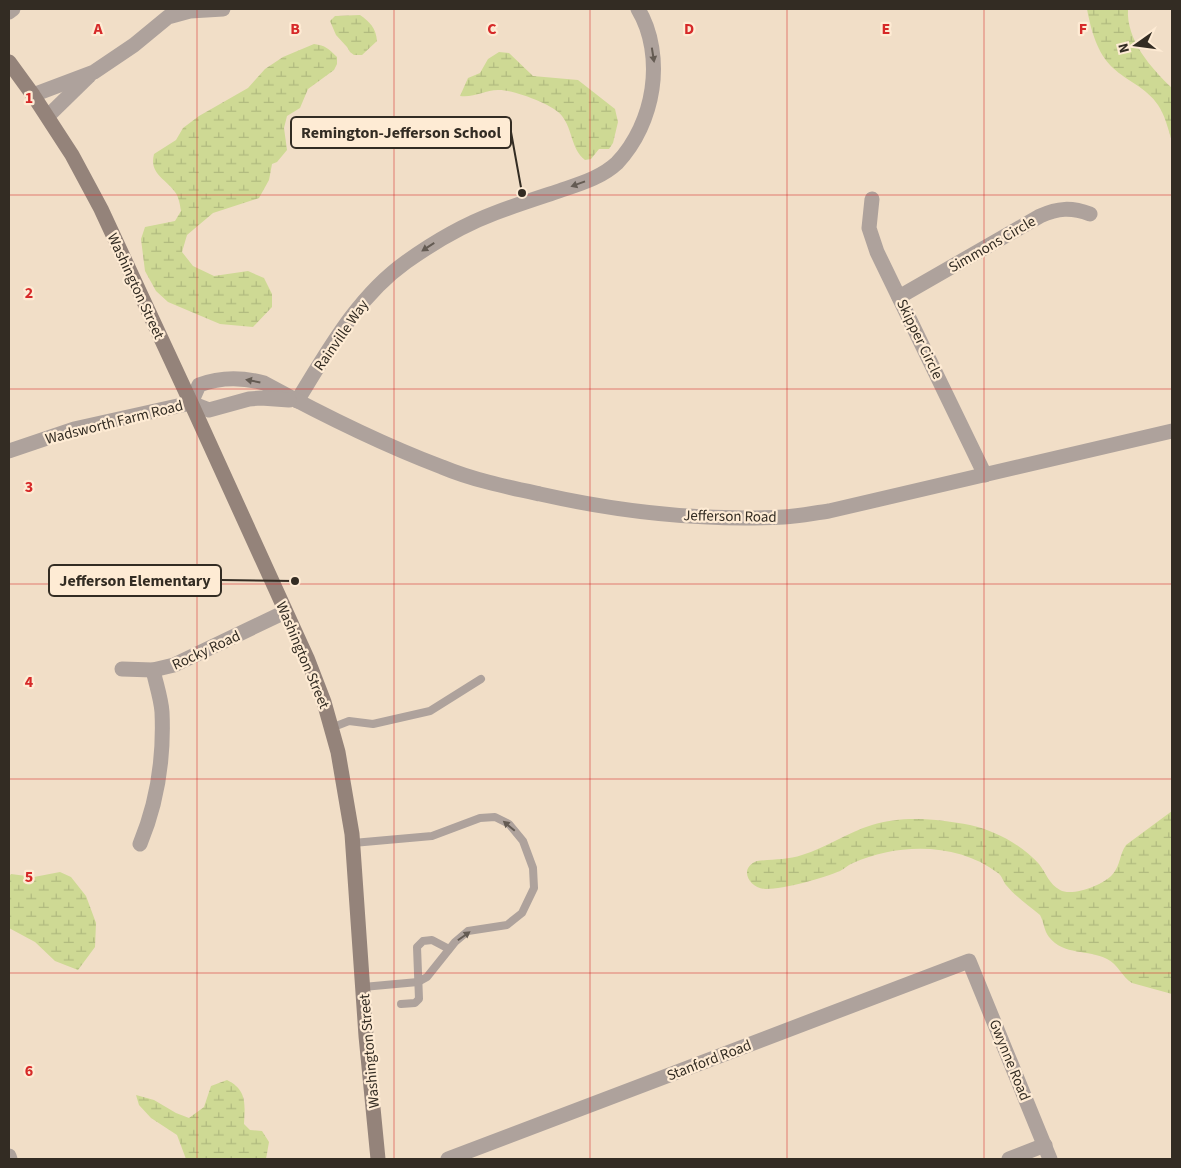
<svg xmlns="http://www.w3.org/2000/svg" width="1181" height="1168" font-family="'Source Sans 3',sans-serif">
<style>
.wetland{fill:url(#wetland-marsh)}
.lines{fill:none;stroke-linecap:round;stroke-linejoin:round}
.lane{stroke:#aea29c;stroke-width:8}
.street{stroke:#aea29c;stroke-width:15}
.secondary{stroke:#94837a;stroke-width:15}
.oneway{fill:#645b53}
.grid{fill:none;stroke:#d62828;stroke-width:1;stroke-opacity:0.55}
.labels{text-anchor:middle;stroke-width:4.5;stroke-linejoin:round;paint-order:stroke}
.street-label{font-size:15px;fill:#332c23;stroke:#feebd4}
.grid-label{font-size:16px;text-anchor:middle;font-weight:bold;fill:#d62828;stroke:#feebd4;stroke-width:4.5;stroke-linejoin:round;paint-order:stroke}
.leader{fill:none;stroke:#332c23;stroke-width:2}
.callout-dot{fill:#332c23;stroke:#feebd4;stroke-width:2}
.callout{fill:#feebd4;stroke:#332c23;stroke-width:2}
.callout-label{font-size:16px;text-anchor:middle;font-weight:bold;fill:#332c23}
</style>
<defs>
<pattern id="wetland-marsh" width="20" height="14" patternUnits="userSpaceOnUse" patternTransform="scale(1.25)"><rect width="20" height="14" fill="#ced994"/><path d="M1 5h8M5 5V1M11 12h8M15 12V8" fill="none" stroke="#b1ba7f"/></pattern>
</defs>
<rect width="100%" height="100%" fill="#f1dec7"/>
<g class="wetland">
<path d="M1087,9H1128C1126,40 1151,68 1172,88V141C1168,129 1165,115 1158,105C1147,88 1127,81 1113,68C1097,53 1091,30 1087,9Z"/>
<path d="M360,15C370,22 376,28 377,41L362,55H354L350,52L347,47L336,35L330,21L335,16Z"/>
<path d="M314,44C326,46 328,48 337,57V64L334,70L308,89L300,108L287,116L284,128L287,150L277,162L272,164L269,180L259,198L213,213L187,235L182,252L193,266L214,276L248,271L264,278L272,294V307L253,327L220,324L168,302L156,291L145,271L141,239L145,227L175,221L181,211C180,205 179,197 175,192C165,178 149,174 154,154L176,140L183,128L199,116L248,88L265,69L283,57Z"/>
<path d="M499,52L509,53L533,76L578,80L615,109L618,122L613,143L609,149H599L591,159L585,160C571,149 573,130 562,116C555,105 512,89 498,90C485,90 474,98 460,96L468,78L480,73L488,59Z"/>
<path d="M1172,811V994L1132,983C1122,977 1118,964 1107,959C1088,949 1064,956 1049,937C1044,931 1044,922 1040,915C1029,906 1015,896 1006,885C1003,881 1002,876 998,873C957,842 898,843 853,863C848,865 844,869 840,871C824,878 784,889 766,889C749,889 738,868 757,861C772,859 788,860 802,855C826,848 848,832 872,825C903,815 939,819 970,825C994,830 1022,845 1039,864C1046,873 1049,884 1060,890C1072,897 1103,885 1112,875C1121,865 1119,855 1126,845Z"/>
<path d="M60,872L71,877L86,896L96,923L95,947L78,970L55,961L35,942L9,928V877L11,874L34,877Z"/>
<path d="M227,1080C247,1090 245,1103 244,1124L250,1130L262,1131L269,1142L266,1159H186L177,1135L151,1118L139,1105L136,1095L154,1100L176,1113L189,1118L204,1107L211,1086Z"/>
</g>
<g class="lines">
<g class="lane">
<path d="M331,728L349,721L373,724L430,711L481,679"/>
<path d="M353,843L432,836L480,818L495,817L509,824L523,841L533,868L534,888L522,913L507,925L468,931L455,942L427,977L418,982L363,987"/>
<path d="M401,1004L415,1003L419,999L417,947L423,941L432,940L449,949"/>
</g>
<g class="street">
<path d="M9,12L13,9"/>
<path d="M33,95L94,72L134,45L168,17L190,11L223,9"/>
<path d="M48,116L89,76"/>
<path d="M872,199L869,228L877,252L985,475"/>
<path d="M899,297L1040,216C1058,208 1071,207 1090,214"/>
<path d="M297,401C328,351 357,297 406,262C434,242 463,225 495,213C516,205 538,198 559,191C579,184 601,178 617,163C636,143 648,116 652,89C656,62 652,32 638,9"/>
<path d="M191,403L199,385C220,377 242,377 264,383C321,414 381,444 442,467C473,480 507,487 540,494C620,512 702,521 784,517C799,516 814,513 829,511L1172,431"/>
<path d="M191,403L209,410L249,399L261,398L289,400"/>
<path d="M9,451L74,429L191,403"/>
<path d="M122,669L153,670L174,665L285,612"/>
<path d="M140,844C157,803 164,756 162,712C161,698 156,684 153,670"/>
<path d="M9,1156L10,1159"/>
<path d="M448,1159L969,961L1050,1159"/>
<path d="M1009,1159L1045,1145"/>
</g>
<path class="secondary" d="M9,62L33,95L72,155L101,209L191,403L307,658L324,702L338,752L352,834L366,1036L378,1159"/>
</g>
<defs><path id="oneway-solid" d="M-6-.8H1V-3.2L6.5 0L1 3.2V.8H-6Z" transform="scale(1.25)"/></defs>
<g class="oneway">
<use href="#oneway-solid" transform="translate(653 55) rotate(81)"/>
<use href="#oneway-solid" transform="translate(578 184) rotate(160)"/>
<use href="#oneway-solid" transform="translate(428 247) rotate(147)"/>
<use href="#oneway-solid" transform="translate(253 381) rotate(-169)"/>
<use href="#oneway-solid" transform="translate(509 826) rotate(-140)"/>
<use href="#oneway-solid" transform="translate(464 936) rotate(-35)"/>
</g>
<path class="grid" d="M197,9V1159M394,9V1159M590,9V1159M787,9V1159M984,9V1159M9,195H1172M9,389H1172M9,584H1172M9,779H1172M9,973H1172"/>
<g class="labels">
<g class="street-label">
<text transform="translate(992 244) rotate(-30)" y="5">Simmons Circle</text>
<text transform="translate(136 286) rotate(65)" y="5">Washington Street</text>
<text transform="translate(341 335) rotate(-55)" y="5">Rainville Way</text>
<text transform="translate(920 339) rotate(64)" y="5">Skipper Circle</text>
<text transform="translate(114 422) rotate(-14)" y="5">Wadsworth Farm Road</text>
<text transform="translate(730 516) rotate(1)" y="5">Jefferson Road</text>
<text transform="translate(206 650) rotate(-25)" y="5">Rocky Road</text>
<text transform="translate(303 655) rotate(67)" y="5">Washington Street</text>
<text transform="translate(369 1051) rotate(-95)" y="5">Washington Street</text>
<text transform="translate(709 1060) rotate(-21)" y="5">Stanford Road</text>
<text transform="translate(1010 1060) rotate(68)" y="5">Gwynne Road</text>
</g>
</g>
<g class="grid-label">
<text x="98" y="34">A</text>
<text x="295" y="34">B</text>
<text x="492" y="34">C</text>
<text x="689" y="34">D</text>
<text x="886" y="34">E</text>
<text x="1083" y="34">F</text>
<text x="29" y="103">1</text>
<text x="29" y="298">2</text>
<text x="29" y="492">3</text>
<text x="29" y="687">4</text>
<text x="29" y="882">5</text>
<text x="29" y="1076">6</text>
</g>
<path class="leader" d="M522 193L511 132M295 581L221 580"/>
<g class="callout-dot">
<circle cx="522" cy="193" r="5"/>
<circle cx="295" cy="581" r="5"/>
</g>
<g class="callout">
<rect x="291" y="117" width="220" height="31" rx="5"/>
<rect x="49" y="565" width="172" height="31" rx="5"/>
</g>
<g class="callout-label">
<text x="401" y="138">Remington-Jefferson School</text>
<text x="135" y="586">Jefferson Elementary</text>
</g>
<rect width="1181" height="1168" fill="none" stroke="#332c23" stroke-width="20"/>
<g transform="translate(1136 45) rotate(256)" stroke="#feebd4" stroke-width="4" paint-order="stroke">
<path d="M0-4L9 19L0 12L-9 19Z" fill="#332c23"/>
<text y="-8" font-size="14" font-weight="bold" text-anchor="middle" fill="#332c23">N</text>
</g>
</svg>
